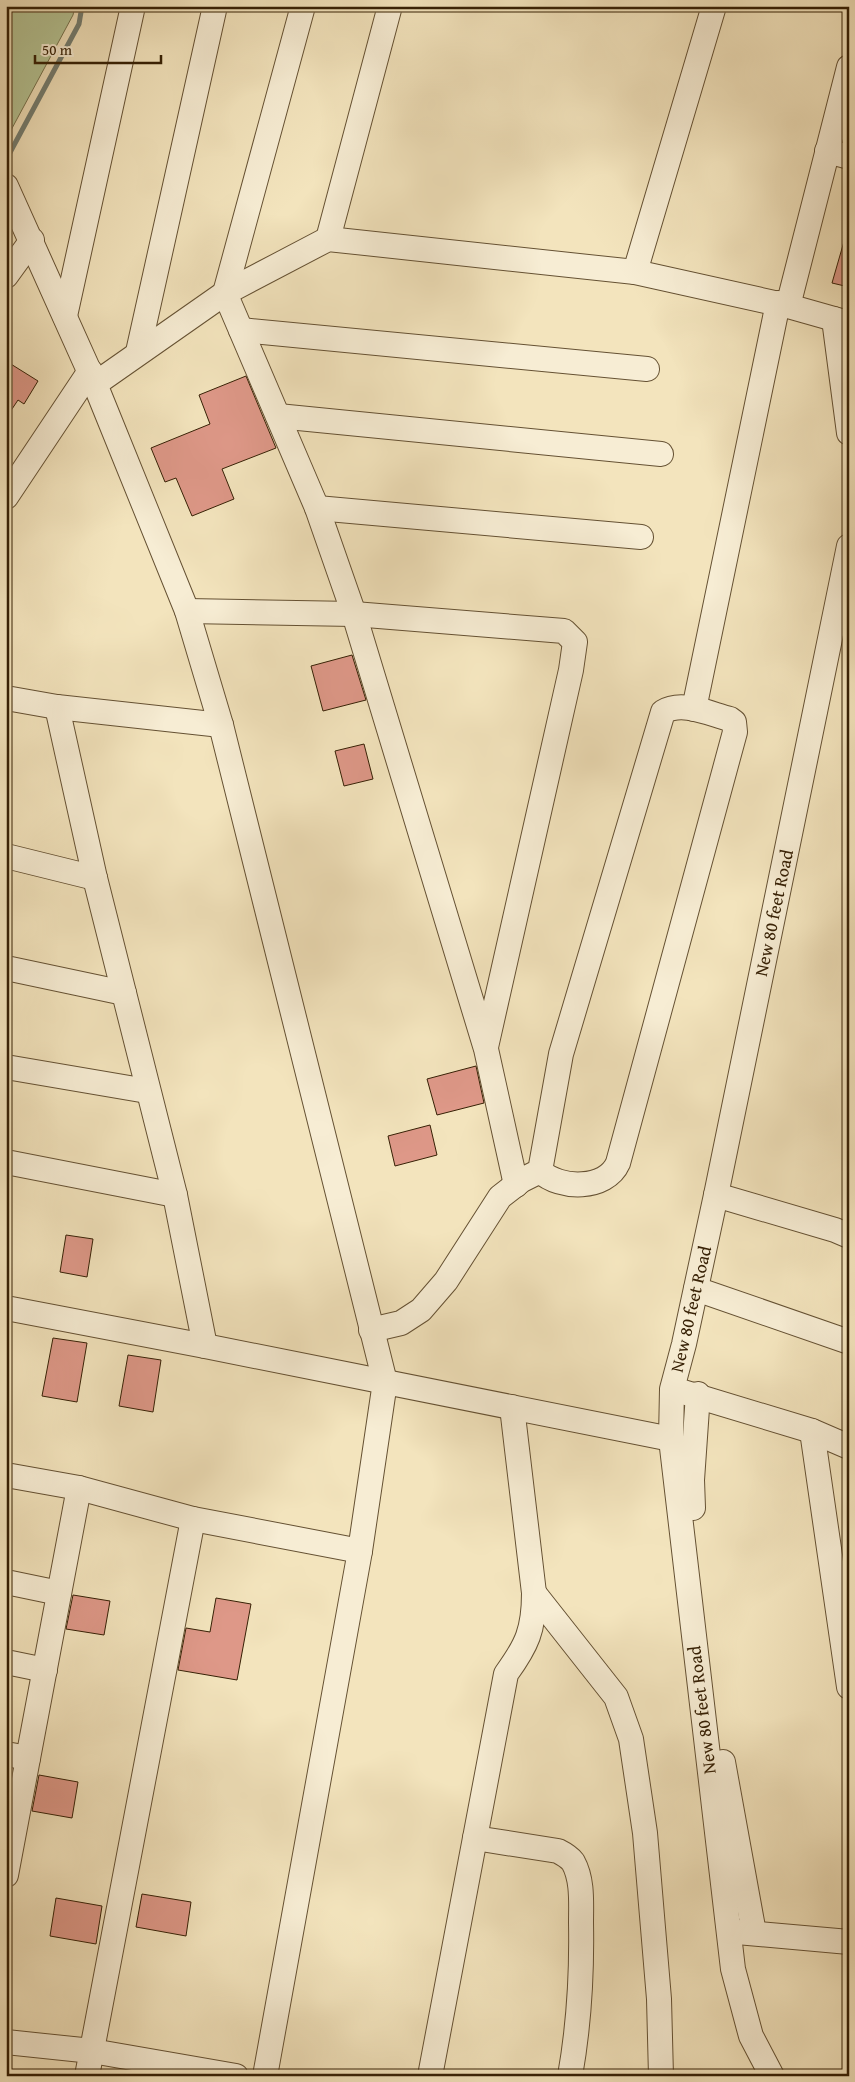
<svg xmlns="http://www.w3.org/2000/svg" width="855" height="2082" font-family="'Gentium Book Plus',serif">
<style>
.green{fill:#b6c595;stroke:#76724d}
.lines{fill:none;stroke-linecap:round;stroke-linejoin:round}
.stream{stroke:#747e72;stroke-width:5}
.building{fill:#de9888;stroke:#362005}
.minor-casing{stroke:#655133;stroke-width:26}
.minor{stroke:#f7edd4;stroke-width:24}
.labels{text-anchor:middle;stroke-width:4;stroke-linejoin:round;paint-order:stroke}
.street-label{font-size:18px;fill:#362005;stroke:#f7edd4}
</style>
<rect width="100%" height="100%" fill="#f3e4bd"/>
<filter id="stains"><feTurbulence type="fractalNoise" baseFrequency=".004" numOctaves="4"/><feColorMatrix values="0 0 0 0 .2 0 0 0 0 .09 0 0 0 0 .02 0 0 0 .5 -.17"/></filter>
<radialGradient id="worn" r=".72"><stop offset=".6" stop-color="#630" stop-opacity="0"/><stop offset="1" stop-color="#630" stop-opacity=".3"/></radialGradient>
<path class="green" d="M6,6H75L73,15L10,132L6,121Z"/>
<g class="lines">
<path class="stream" d="M6,160L79,24L82,6"/>
</g>
<g class="building">
<path d="M845,238H849V287L832,283Z"/>
<path d="M6,361L38,381L24,404L18,400L6,418Z"/>
<path d="M246,376L276,448L222,469L234,499L192,516L176,478L165,482L151,448L210,424L199,395Z"/>
<path d="M352,655L366,700L323,711L311,666Z"/>
<path d="M364,744L373,779L344,786L335,751Z"/>
<path d="M476,1066L484,1103L437,1115L427,1079Z"/>
<path d="M430,1125L437,1155L395,1166L388,1136Z"/>
<path d="M66,1235L93,1239L87,1277L60,1272Z"/>
<path d="M53,1338L87,1343L77,1402L42,1396Z"/>
<path d="M128,1355L161,1360L153,1412L119,1406Z"/>
<path d="M73,1595L110,1601L104,1635L66,1629Z"/>
<path d="M216,1598L251,1604L237,1680L178,1670L186,1628L210,1632Z"/>
<path d="M39,1775L78,1782L72,1818L32,1811Z"/>
<path d="M142,1894L191,1902L186,1936L136,1927Z"/>
<path d="M56,1898L102,1906L96,1944L50,1936Z"/>
</g>
<g class="lines">
<defs>
<g id="minor">
<path d="M303,6L225,293L317,508L354,614L486,1049L516,1185"/>
<path d="M827,151L849,157"/>
<path d="M6,186L95,384L187,611L221,725L385,1382L360,1551L265,2076"/>
<path d="M328,239L390,6"/>
<path d="M635,272L714,6"/>
<path d="M6,276L32,240"/>
<path d="M788,306L849,67"/>
<path d="M65,316L133,6"/>
<path d="M849,323L834,319L849,433"/>
<path d="M241,330L647,369"/>
<path d="M138,352L215,6"/>
<path d="M95,384L225,293L328,239L635,272L788,306L834,319"/>
<path d="M278,416L661,454"/>
<path d="M6,497L90,371"/>
<path d="M317,508L641,537"/>
<path d="M187,611L354,614L564,631L575,642L571,670L486,1047"/>
<path d="M6,698L57,707L221,725"/>
<path d="M57,707L95,878L175,1195L205,1346"/>
<path d="M694,709L778,303"/>
<path d="M6,856L95,878"/>
<path d="M6,968L124,993"/>
<path d="M6,1067L147,1091"/>
<path d="M6,1162L175,1195"/>
<path d="M716,1195L835,1230L849,1236"/>
<path d="M696,1289L849,1342"/>
<path d="M6,1308L205,1346L671,1439"/>
<path d="M371,1330L401,1323L421,1310L446,1281L500,1197L522,1180L540,1171L561,1054L663,712C682,700 710,714 730,719L734,722L735,732L618,1163C606,1190 560,1190 540,1171"/>
<path d="M683,1392L812,1431L849,1447"/>
<path d="M812,1431L849,1687"/>
<path d="M6,1475L79,1488L193,1519L360,1551"/>
<path d="M693,1508L692,1480L698,1394"/>
<path d="M6,1582L59,1593"/>
<path d="M534,1593L616,1697L631,1739L645,1833L659,1999L661,2076"/>
<path d="M6,1662L45,1670"/>
<path d="M6,1754L28,1758"/>
<path d="M723,1762L754,1933"/>
<path d="M475,1838L558,1851C564,1854 569,1857 573,1862C583,1880 581,1903 581,1923C582,1975 579,2025 570,2076"/>
<path d="M6,1875L79,1488"/>
<path d="M737,1932L849,1942"/>
<path d="M6,2042L92,2051L236,2076"/>
<path d="M87,2076L193,1519"/>
<path d="M430,2076L506,1674C527,1645 534,1630 534,1593L512,1407"/>
<path d="M772,2076L751,2036L733,1969L671,1439L672,1389L684,1344L716,1195L849,546"/>
</g>
</defs>
<use href="#minor" class="minor-casing"/>
<use href="#minor" class="minor"/>
</g>
<g class="labels">
<g class="street-label">
<text transform="translate(774 913) rotate(-78)" y="6">New 80 feet Road</text>
<text transform="translate(691 1309) rotate(-77)" y="6">New 80 feet Road</text>
<text transform="translate(702 1710) rotate(-97)" y="6">New 80 feet Road</text>
</g>
</g>
<rect width="855" height="2082" fill="none" stroke="#f3e4bd" stroke-width="25"/>
<rect x="8" y="8" width="840" height="2067" fill="none" stroke="#362005" stroke-width="2.5"/>
<rect x="12" y="12" width="830" height="2057" fill="none" stroke="#362005"/>
<path d="M35 55v8h126v-8" fill="none" stroke="#362005" stroke-width="2.5"/>
<text x="42" y="55" font-size="15" fill="#362005" stroke="#f7edd4" stroke-width="4" paint-order="stroke">50 m</text>
<rect width="100%" height="100%" filter="url(#stains)"/>
<rect width="100%" height="100%" fill="url(#worn)"/>
</svg>
